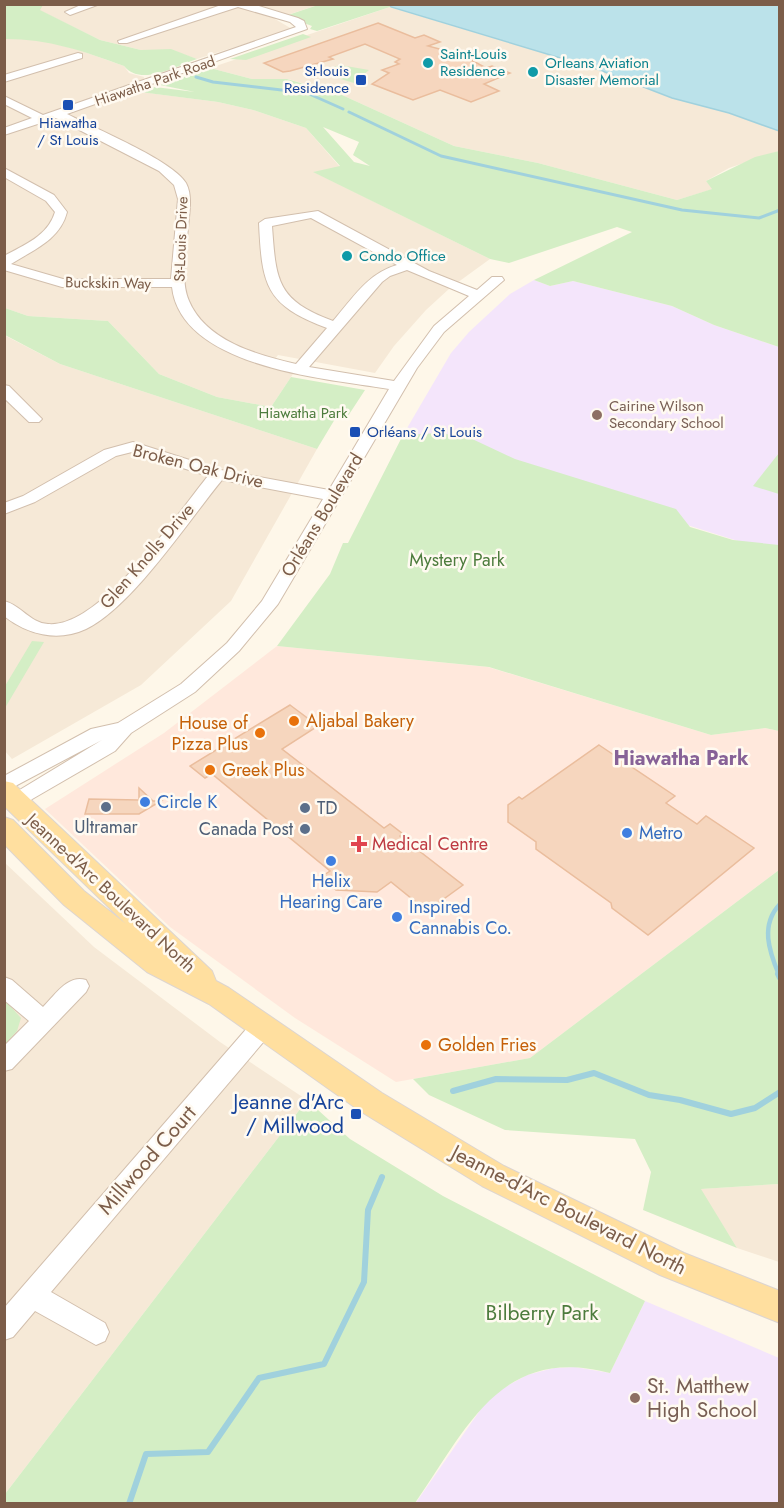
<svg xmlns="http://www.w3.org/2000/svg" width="784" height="1508" font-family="Jost,sans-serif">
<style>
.residential{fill:#f6e9d7}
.commercial{fill:#ffe8dc}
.education{fill:#f4e5fb}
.green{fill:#d4eec5;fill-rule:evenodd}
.water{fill:#bbe2ea;stroke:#a0d1dd;stroke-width:1.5}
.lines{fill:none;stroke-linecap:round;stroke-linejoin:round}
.stream-far2{stroke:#a0d1dd;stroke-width:3}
.stream-far1{stroke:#a0d1dd;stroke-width:4.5}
.stream{stroke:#a0d1dd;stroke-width:6}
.building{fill:#f6d6be;stroke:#eabd9d;stroke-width:1.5}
.minor-casing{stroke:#d2bfad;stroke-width:2}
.major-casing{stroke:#ddd5d0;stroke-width:2}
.minor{fill:#fff;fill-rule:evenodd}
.major{fill:#ffdf9f;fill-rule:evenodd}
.culture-dot{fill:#0f9aa8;stroke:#fffaf1;stroke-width:2}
.transit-dot{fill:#1a4fb4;stroke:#fffaf1;stroke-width:2}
.education-dot{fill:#8d6e63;stroke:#fffaf1;stroke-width:2}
.food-dot{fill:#e8710a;stroke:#fffaf1;stroke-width:2}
.shop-dot{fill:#3f7fe0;stroke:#fffaf1;stroke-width:2}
.service-dot{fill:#5c6f8a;stroke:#fffaf1;stroke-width:2}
.health-dot{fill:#e0444e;stroke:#fffaf1;stroke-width:2}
.labels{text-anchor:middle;stroke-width:5;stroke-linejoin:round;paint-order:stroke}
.far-culture-label{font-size:15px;fill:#0d838f;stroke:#fffaf1;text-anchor:start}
.far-transit-label{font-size:15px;fill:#164399;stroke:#fffaf1;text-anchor:end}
.far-street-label{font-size:15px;fill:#7c5d49;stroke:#fffaf1}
.far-education-label{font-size:15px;fill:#785e54;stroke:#fffaf1;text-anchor:start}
.far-park-label{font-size:15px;fill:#4d7c3d;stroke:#fffaf1}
.street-label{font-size:18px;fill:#7c5d49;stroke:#fffaf1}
.park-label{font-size:18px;fill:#4d7c3d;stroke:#fffaf1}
.food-label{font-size:18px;fill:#c56008;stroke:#fffaf1;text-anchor:start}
.shop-label{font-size:18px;fill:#366cbe;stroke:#fffaf1;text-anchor:start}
.service-label{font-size:18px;fill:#4e5e75;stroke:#fffaf1;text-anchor:start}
.health-label{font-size:18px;fill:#be3a42;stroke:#fffaf1;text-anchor:start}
.neighbourhood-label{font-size:20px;font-weight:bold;fill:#876297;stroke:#fffaf1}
.near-transit-label{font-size:21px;fill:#164399;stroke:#fffaf1;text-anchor:end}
.near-street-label{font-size:21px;fill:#7c5d49;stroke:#fffaf1}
.near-park-label{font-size:21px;fill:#4d7c3d;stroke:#fffaf1}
.near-education-label{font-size:21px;fill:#785e54;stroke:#fffaf1;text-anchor:start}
</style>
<rect width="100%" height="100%" fill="#fef7e9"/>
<g class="residential">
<path d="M43,4L318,5L275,19L292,29L197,59L171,50H141L100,40L39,10Z"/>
<path d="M390,7L597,69L672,98L729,113L770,128L779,131V151L729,168L706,181L713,189L677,200L538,163L454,146L342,95L288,79H252L210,68Z"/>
<path d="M5,39H35L76,49L124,66L129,73L144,77L141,92L218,102L253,110L306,128L340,167L314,172L490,259L450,288L426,310L394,346L375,373L278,355L269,367L295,371L271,407L217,397L159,374L108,321L28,316L5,308Z"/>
<path d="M4,335L60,364L317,449L231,601L141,685L12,759L4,750Z"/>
<path d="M4,862L94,947L220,1042L307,1100L5,1494Z"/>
<path d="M779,1184V1262L737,1248L700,1189Z"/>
</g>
<path class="commercial" d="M277,646L488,667L711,735L765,728L779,731V870L530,1058L396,1082L295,1018L170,927L45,809L164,733Z"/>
<g class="education">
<path d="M534,280L550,286L573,281L672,306L714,325L779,347V558L760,548L403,435L451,353L469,332L510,294Z"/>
<path d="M645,1301L779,1358V1503L415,1504L483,1406L498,1391L527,1375L554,1368L575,1367L610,1373Z"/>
</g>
<g class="green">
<path d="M5,4L43,5L40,10L100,40L141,50L171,49L197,59C176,66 141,87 124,66C83,51 49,39 5,39Z"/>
<path d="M390,4V7L317,31L310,29L312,26L285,16L318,5Z"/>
<path d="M303,34L311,37L246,60L230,59Z"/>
<path d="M340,65L369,70L354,83L324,74L327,69Z"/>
<path d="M210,68L252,79H287L342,95L454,146L538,163L677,200L712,189L706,181L755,157L779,151V347L714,325L672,306L573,281L550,286L534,280L632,232L617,227L509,263L490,259L313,172L340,166L306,128L253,110L218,102L140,92L155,87L195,92L160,85ZM323,127L359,142L353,155L370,166L354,162Z"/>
<path d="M5,308L28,316L108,321L159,374L217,397L271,407L291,377L365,390L348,416L335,419L317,449L60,364L5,335Z"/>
<path d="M438,433L468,437L515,459L676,509L690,527L733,540L779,545V731L765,728L711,735L489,667L277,646L330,574L343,543H348L403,435Z"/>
<path d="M779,453V494L753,486Z"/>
<path d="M32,641L44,642L5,708V686Z"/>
<path d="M779,870V1184L701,1189L737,1248L643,1210L651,1172L635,1139L505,1130L429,1095L413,1079L530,1058Z"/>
<path d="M4,999L21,1018L17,1031L5,1044Z"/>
<path d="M307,1100L350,1139L443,1196L645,1301L610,1373C501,1344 467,1428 415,1503H5V1494Z"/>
</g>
<path class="water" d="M390,5H779V131L729,113L672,98L597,69L391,7Z"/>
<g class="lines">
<g class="stream-far2">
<path d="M196,77L213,82L307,93L343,109"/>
<path d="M349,112L441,156L682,210L759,218L780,210"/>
</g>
<path class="stream-far1" d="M779,975C769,951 760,925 780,904"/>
<g class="stream">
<path d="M778,974L780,978"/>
<path d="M453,1091L496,1079L567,1080L594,1073L649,1095L680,1100L731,1114L755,1108L780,1092"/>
<path d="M129,1504L146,1454L208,1452L259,1378L324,1364L364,1282L368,1210L382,1177"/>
</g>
</g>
<g class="building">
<path d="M378,23L415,38L424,35L440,42L428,46L462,55L486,68L492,66L510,73L484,84L499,91L471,102L440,90L413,100L372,84L389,73L382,70L399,64L395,62L400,59L365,44L329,57L333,59L290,71L283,72L264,63Z"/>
<path d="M290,705L318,726L282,749L384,828L390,824L403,834L400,836L463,885L427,911L391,882L377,892L336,890L321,877L330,871L212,774L205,778L190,766Z"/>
<path d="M599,745L675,796L666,803L697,824L706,816L754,848L648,935L612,908L611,903L536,849V842L508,822V805L519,797L522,799Z"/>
<path d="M139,788L153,801H161L139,814H85L89,799L139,800Z"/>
</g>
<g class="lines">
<defs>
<g id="minor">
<path d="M83,4H100L70,15L65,12Z"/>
<path d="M224,4H252L298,18L304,21L307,29L67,114C94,128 172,160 186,183C193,196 189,214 188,228C186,250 180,281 189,301C206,341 257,355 296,364L327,328C265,305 262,285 259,223L265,219L318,211L429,271L477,290L492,277H502L504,280L444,332L417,368L278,604L239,651L195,692L131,733L115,751L15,809L8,807L5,802L8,797L102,740L4,792V776L91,729L118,723L181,684L227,643L262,601L323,499L222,480C189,520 132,607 86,629C58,642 28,635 4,616V601C21,605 30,623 48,624C100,629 177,514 208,476L132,452L116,456L35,502L4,514V503L23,496L104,450L133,442L221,470L329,490L389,389C328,379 181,368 172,287H62L4,270V256C24,245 48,236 55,212L46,201L4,177V168L54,195L67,212C60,240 33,250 11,264L63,279H171L178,199L174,185L159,171L56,118L4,135V128L32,118L4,104V96L43,115L296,27L290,22L238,7L127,43H119L118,41ZM311,218L397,265C367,274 353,298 333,321C277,300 276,282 272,226ZM407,270L469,296L434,326L394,381L309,367L382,282L390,276Z"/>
<path d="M78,53L82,54V58L4,82V75Z"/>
<path d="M4,385L9,386L42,419L39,422H29L4,398Z"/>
<path d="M4,977L12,980L43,1007C55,995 68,974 86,980L89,986L86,992L12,1069L4,1071V1046L29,1021L4,1000Z"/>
<path d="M263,1017L271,1019L274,1026L271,1033L51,1292L105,1323L109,1332L105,1341L96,1345L35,1311L13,1337L4,1340V1308L255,1019Z"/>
</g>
<path id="major" d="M4,781L13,783L212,971L216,981L229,988L382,1093L504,1166L684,1253L780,1291V1323L660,1275L482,1186L360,1111L209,1004L147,972L64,905L4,844V817L13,820L84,891L126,924L4,806Z"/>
</defs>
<use href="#minor" class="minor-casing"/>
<use href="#major" class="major-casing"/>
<use href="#minor" class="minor"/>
<use href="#major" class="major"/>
</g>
<g class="culture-dot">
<circle cx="428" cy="63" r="6"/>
<circle cx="533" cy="72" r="6"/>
<circle cx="347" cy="256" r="6"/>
</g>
<g class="transit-dot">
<rect x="355" y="74" width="12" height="12" rx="3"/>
<rect x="62" y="99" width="12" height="12" rx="3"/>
<rect x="349" y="426" width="12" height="12" rx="3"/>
<rect x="350" y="1108" width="12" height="12" rx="3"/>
</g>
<g class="education-dot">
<circle cx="597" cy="415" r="6"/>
<circle cx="635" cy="1398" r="6"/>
</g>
<g class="food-dot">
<circle cx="294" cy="721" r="6"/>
<circle cx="260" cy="733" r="6"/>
<circle cx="210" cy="770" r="6"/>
<circle cx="426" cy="1045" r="6"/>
</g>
<g class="shop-dot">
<circle cx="145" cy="802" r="6"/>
<circle cx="627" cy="833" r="6"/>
<circle cx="331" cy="861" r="6"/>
<circle cx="397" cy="917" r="6"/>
</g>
<g class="service-dot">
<circle cx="106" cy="807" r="6"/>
<circle cx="305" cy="808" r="6"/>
<circle cx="305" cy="829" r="6"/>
</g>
<path class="health-dot" d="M356 835h6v6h6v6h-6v6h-6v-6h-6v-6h6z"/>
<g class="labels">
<g class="far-culture-label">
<text x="440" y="59">Saint-Louis<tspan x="440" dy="17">Residence</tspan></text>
<text x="545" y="68">Orleans Aviation<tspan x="545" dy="17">Disaster Memorial</tspan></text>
<text x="359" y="261">Condo Office</text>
</g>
<g class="far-transit-label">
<text x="349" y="76">St-louis<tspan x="349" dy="17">Residence</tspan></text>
<text x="68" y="128" text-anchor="middle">Hiawatha<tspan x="68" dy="17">/ St Louis</tspan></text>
<text x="367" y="437" text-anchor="start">Orléans / St Louis</text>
</g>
<g class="far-street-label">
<text transform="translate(155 81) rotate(-19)" y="5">Hiawatha Park Road</text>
<text transform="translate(181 239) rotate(-88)" y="5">St-Louis Drive</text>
<text transform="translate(108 283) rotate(1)" y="5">Buckskin Way</text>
</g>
<g class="far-education-label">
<text x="609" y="411">Cairine Wilson<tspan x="609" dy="17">Secondary School</tspan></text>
</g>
<g class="far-park-label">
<text x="303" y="418">Hiawatha Park</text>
</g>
<g class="street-label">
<text transform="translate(198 466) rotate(14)" y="6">Broken Oak Drive</text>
<text transform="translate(322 515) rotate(-59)" y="6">Orléans Boulevard</text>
<text transform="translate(147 556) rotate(-49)" y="6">Glen Knolls Drive</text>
<text transform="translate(111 893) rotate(43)" y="6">Jeanne-d'Arc Boulevard North</text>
</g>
<g class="park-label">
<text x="457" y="566">Mystery Park</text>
</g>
<g class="food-label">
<text x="306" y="727">Aljabal Bakery</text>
<text x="248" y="729" text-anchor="end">House of<tspan x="248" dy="21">Pizza Plus</tspan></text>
<text x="222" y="776">Greek Plus</text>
<text x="438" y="1051">Golden Fries</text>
</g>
<g class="shop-label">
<text x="157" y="808">Circle K</text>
<text x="639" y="839">Metro</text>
<text x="331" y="887" text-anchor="middle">Helix<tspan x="331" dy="21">Hearing Care</tspan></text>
<text x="409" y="913">Inspired<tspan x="409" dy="21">Cannabis Co.</tspan></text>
</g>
<g class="service-label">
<text x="317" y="814">TD</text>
<text x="106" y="833" text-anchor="middle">Ultramar</text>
<text x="293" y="835" text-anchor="end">Canada Post</text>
</g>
<g class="health-label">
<text x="372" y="850">Medical Centre</text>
</g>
<g class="neighbourhood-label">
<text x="681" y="765">Hiawatha Park</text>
</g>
<g class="near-transit-label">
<text x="344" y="1109">Jeanne d'Arc<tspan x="344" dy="24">/ Millwood</tspan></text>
</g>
<g class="near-street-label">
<text transform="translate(147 1160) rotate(-49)" y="7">Millwood Court</text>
<text transform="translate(569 1210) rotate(27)" y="7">Jeanne-d'Arc Boulevard North</text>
</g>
<g class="near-park-label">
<text x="542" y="1320">Bilberry Park</text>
</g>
<g class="near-education-label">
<text x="647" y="1393">St. Matthew<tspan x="647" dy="24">High School</tspan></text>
</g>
</g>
<rect width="784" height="1508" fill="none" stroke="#7c5d49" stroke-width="12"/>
</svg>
